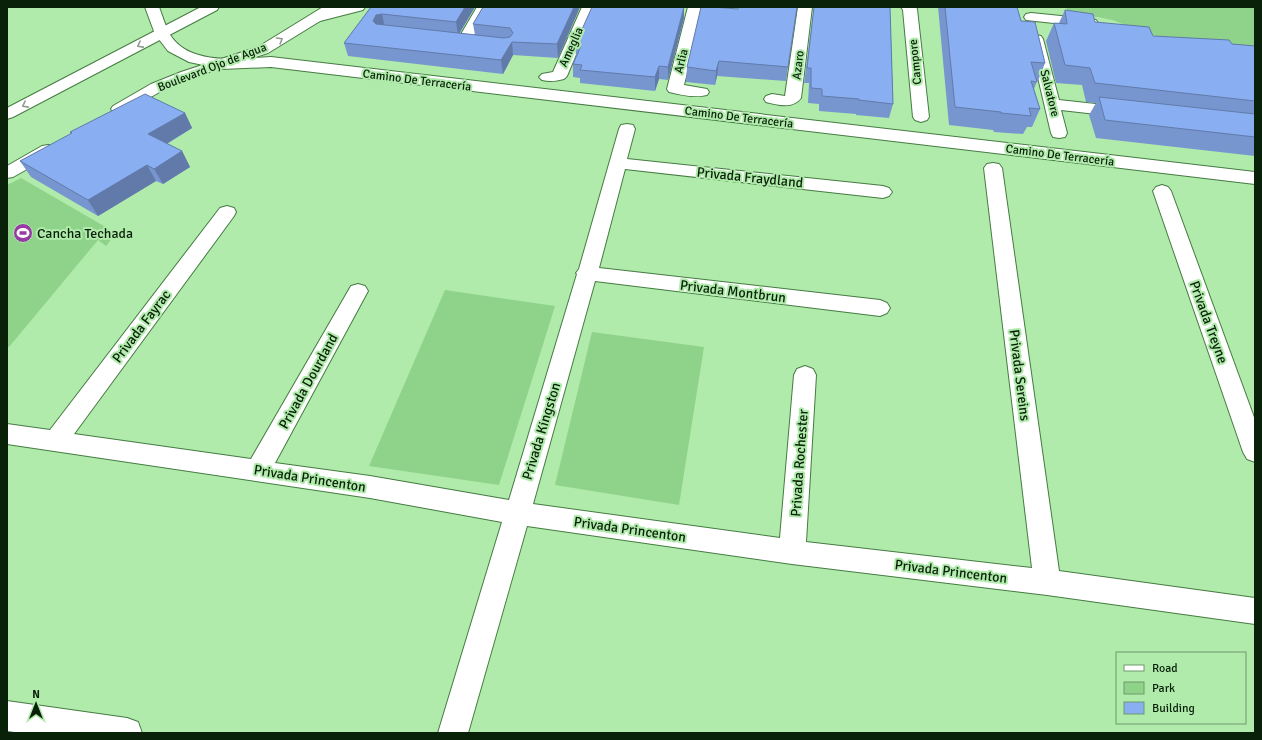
<svg xmlns="http://www.w3.org/2000/svg" width="1262" height="740" font-family="Signika,sans-serif">
<style>
.green{fill:#8ed389}
.lines{fill:none;stroke-linecap:round;stroke-linejoin:round}
.street-casing{stroke:#457b42;stroke-width:2}
.secondary-casing{stroke:#457b42;stroke-width:2}
.street{fill:#fff;fill-rule:evenodd}
.secondary{fill:#fff;fill-rule:evenodd}
.wall{fill:#7796d0}
.shaded-wall{fill:#617aa9}
.building{fill:#8aaef2;stroke:#617aa9}
.oneway{stroke:#919b90}
.labels{text-anchor:middle;stroke-width:4;stroke-linejoin:round;paint-order:stroke}
.far-street-label{font-size:12px;fill:#0a2109;stroke:#b0ebab}
.street-label{font-size:14px;fill:#0a2109;stroke:#b0ebab}
.poi-label{font-size:14px;fill:#0a2109;stroke:#b0ebab;text-anchor:start}
</style>
<rect width="100%" height="100%" fill="#b0ebab"/>
<g class="green">
<path d="M1066,7H1255V46L1225,47L1162,38L1112,20L1098,17L1069,15Z"/>
<path d="M21,178L116,233L106,246L98,240L9,347L7,346V185Z"/>
<path d="M445,290L555,306L499,485L369,466Z"/>
<path d="M592,332L704,347L679,505L555,485Z"/>
</g>
<g class="lines">
<defs>
<g id="street">
<path d="M145,7H159C162,15 165,25 169,33C187,66 239,59 271,57L1255,172V184L271,67L222,69L189,62L168,51L155,34Z"/>
<path d="M342,7H365L363,10L316,22L311,21L309,18L311,15Z"/>
<path d="M477,7H491L469,44L464,45L459,44L457,41Z"/>
<path d="M582,7H596L567,76L564,79C557,81 549,82 542,80L539,77L542,74L553,72Z"/>
<path d="M688,7H702L684,85L707,89L709,92L707,95C695,98 681,95 669,92L667,89Z"/>
<path d="M798,7H812L801,98C793,109 778,105 766,102L764,99L766,96L772,94L785,96Z"/>
<path d="M901,7H916L917,9L929,117L927,120L921,122L915,120L913,117L903,10Z"/>
<path d="M1031,13L1091,19L1096,20L1098,23L1096,26L1091,27L1026,20L1024,17L1026,14Z"/>
<path d="M1036,35L1041,36L1043,39L1059,100L1123,107L1129,109L1131,112L1129,115L1123,117L1061,110L1067,133L1065,137L1059,138L1053,137L1051,133L1029,39L1031,36Z"/>
<path d="M627,124L633,125L635,129L627,159L883,186L889,188L892,192L889,196L883,198L625,169L599,268L880,300L887,303L890,308L887,313L880,316L595,281L533,504L780,538L794,375L797,369L805,366L813,369L816,375L806,542L1032,568L984,168L987,164L993,163L999,164L1002,168L1059,571L1255,598V624L1047,595L792,564L527,526L468,733H438L502,522L370,498L7,444V424L50,430L220,208L227,206L234,208L236,212L234,216L74,434L251,459L351,286L358,284L365,286L368,291L275,463L370,476L509,500L577,274L576,273L579,269L619,129L621,125Z"/>
<path d="M1162,185L1168,187L1171,191L1255,420V462L1247,459L1243,452L1153,191L1156,187Z"/>
<path d="M7,701L127,718L138,722L142,733H22L7,731Z"/>
</g>
<g id="secondary">
<path d="M201,7H219L217,10L13,117L7,119V108Z"/>
<path d="M323,7H340L338,10L268,53L191,78L163,90L125,112L119,114L113,112L111,109L113,106L151,84L181,72L258,47Z"/>
<path d="M48,145L54,146L57,150L54,154L13,177L7,178V166L42,146Z"/>
</g>
</defs>
<use href="#street" class="street-casing"/>
<use href="#secondary" class="secondary-casing"/>
<use href="#street" class="street"/>
<use href="#secondary" class="secondary"/>
</g>
<g class="wall">
<path d="M371,7H475L460,33L475,35L473,24L483,7H580L558,58L513,55L503,74L348,56L344,43Z"/>
<path d="M814,7H890L893,104L889,118L856,115V114L819,111V104L808,103L809,83H804Z"/>
<path d="M938,7H1017L1021,21L1045,63L1038,81H1037L1034,89L1040,109L1032,127H1027L1023,134L994,132L993,130L949,125Z"/>
<path d="M738,9L788,67L786,81L717,76L715,85L686,82L687,67Z"/>
<path d="M1065,10L1095,22L1153,36L1232,44L1255,46V156L1096,138L1089,115L1096,103L1086,102L1082,85L1056,83L1046,41L1054,23H1059Z"/>
<path d="M684,18L668,80L659,79L655,91L580,83V78L573,77V64L576,57L575,45Z"/>
<path d="M185,113L192,128L167,144L182,151L190,167L163,184L156,181L98,216L31,177L20,161L71,134L70,132Z"/>
</g>
<g class="shaded-wall">
<path d="M465,7H475L458,35L456,22Z"/>
<path d="M574,7H580L558,58L557,44Z"/>
<path d="M684,7V18L668,80V67Z"/>
<path d="M382,14L385,28L380,29L373,21L376,15Z"/>
<path d="M512,42L513,55L503,74L501,60Z"/>
<path d="M719,61L717,76L715,85L716,71Z"/>
<path d="M659,66V79L655,91V77Z"/>
<path d="M185,113L192,128L156,150L148,134Z"/>
<path d="M182,151L190,167L163,184L154,169Z"/>
<path d="M147,165L156,181L98,216L88,200Z"/>
</g>
<g class="building">
<path d="M371,7H465L456,22L382,14L376,15L373,21L376,24L504,38L510,37L513,33L510,28L473,24L483,7H574L557,44L512,42L501,60L344,43Z"/>
<path d="M592,7H684L668,67L659,66L655,77L580,70L582,65L573,64L581,46L575,45Z"/>
<path d="M701,7H713L738,9V7H797L788,67L719,61L716,71L687,67Z"/>
<path d="M814,7H890L893,104L859,100V99L822,96V89L811,88V68H807Z"/>
<path d="M945,7H1017L1021,21L1035,22L1045,63L1031,62L1037,82L1031,81L1040,109L1029,108L1031,116L1001,113V112L955,107Z"/>
<path d="M1065,10L1093,14L1095,22L1149,27L1153,36L1229,40L1232,44L1255,46V101L1095,83L1090,68L1065,65L1054,23L1067,24Z"/>
<path d="M145,94L185,113L148,134L182,151L154,169L147,165L88,200L20,161L72,133L70,132Z"/>
<path d="M1099,97L1255,114V137L1105,120Z"/>
</g>
<defs><path id="oneway-chevron" d="M-2-3.5L2.5 0L-2 3.5" fill="none" stroke-width="1.6" stroke-linecap="round" stroke-linejoin="round"/></defs>
<g class="oneway">
<use href="#oneway-chevron" transform="translate(280 40) rotate(-31)"/>
<use href="#oneway-chevron" transform="translate(140 45) rotate(152)"/>
<use href="#oneway-chevron" transform="translate(25 105) rotate(152)"/>
</g>
<defs>
<symbol id="stadium-disc" viewBox="-11 -11 22 22"><circle r="9.5" fill="#973aa4" stroke="#b0ebab"/><path d="M0-5a6.5 5 0 1 0 0 10a6.5 5 0 1 0 0-10ZM-3.5-1.8h7v3.6h-7Z" fill="#fff"/></symbol>
</defs>
<g fill-rule="evenodd">
<use href="#stadium-disc" x="12" y="222" width="22" height="22"/>
</g>
<g class="labels">
<g class="far-street-label">
<text transform="translate(571 47) rotate(-66)" y="4">Ameglia</text>
<text transform="translate(681 61) rotate(-76)" y="4">Arlia</text>
<text transform="translate(915 62) rotate(-96)" y="4">Campore</text>
<text transform="translate(798 65) rotate(-83)" y="4">Azaro</text>
<text transform="translate(212 67) rotate(-21)" y="4">Boulevard Ojo de Agua</text>
<text transform="translate(417 80) rotate(7)" y="4">Camino De Terracería</text>
<text transform="translate(1050 93) rotate(76)" y="4">Salvatore</text>
<text transform="translate(739 117) rotate(7)" y="4">Camino De Terracería</text>
<text transform="translate(1060 155) rotate(7)" y="4">Camino De Terracería</text>
</g>
<g class="street-label">
<text transform="translate(750 177) rotate(6)" y="5">Privada Fraydland</text>
<text transform="translate(733 291) rotate(7)" y="5">Privada Montbrun</text>
<text transform="translate(1209 322) rotate(70)" y="5">Privada Treyne</text>
<text transform="translate(141 326) rotate(-53)" y="5">Privada Fayrac</text>
<text transform="translate(1020 375) rotate(83)" y="5">Privada Sereins</text>
<text transform="translate(308 381) rotate(-61)" y="5">Privada Dourdand</text>
<text transform="translate(541 431) rotate(-73)" y="5">Privada Kingston</text>
<text transform="translate(799 463) rotate(-86)" y="5">Privada Rochester</text>
<text transform="translate(310 478) rotate(9)" y="5">Privada Princenton</text>
<text transform="translate(630 529) rotate(8)" y="5">Privada Princenton</text>
<text transform="translate(951 571) rotate(7)" y="5">Privada Princenton</text>
</g>
<g class="poi-label">
<text x="37" y="238">Cancha Techada</text>
</g>
</g>
<rect width="1262" height="740" fill="none" stroke="#0a2109" stroke-width="16"/>
<rect x="1116" y="652" width="130" height="72" fill="#b0ebab" stroke="#6e9a6a"/>
<rect x="1124" y="665" width="20" height="6" fill="#ffffff" stroke="#6e9a6a"/>
<text x="1152" y="672" font-size="12" fill="#0a2109">Road</text>
<rect x="1124" y="682" width="20" height="12" fill="#8ed389" stroke="#6e9a6a"/>
<text x="1152" y="692" font-size="12" fill="#0a2109">Park</text>
<rect x="1124" y="702" width="20" height="12" fill="#8aaef2" stroke="#6e9a6a"/>
<text x="1152" y="712" font-size="12" fill="#0a2109">Building</text>
<g transform="translate(36 704)" stroke="#b0ebab" stroke-width="3" paint-order="stroke">
<path d="M0-3L7 15L0 10L-7 15Z" fill="#0a2109"/>
<text y="-6" font-size="11" font-weight="bold" text-anchor="middle" fill="#0a2109">N</text>
</g>
</svg>
